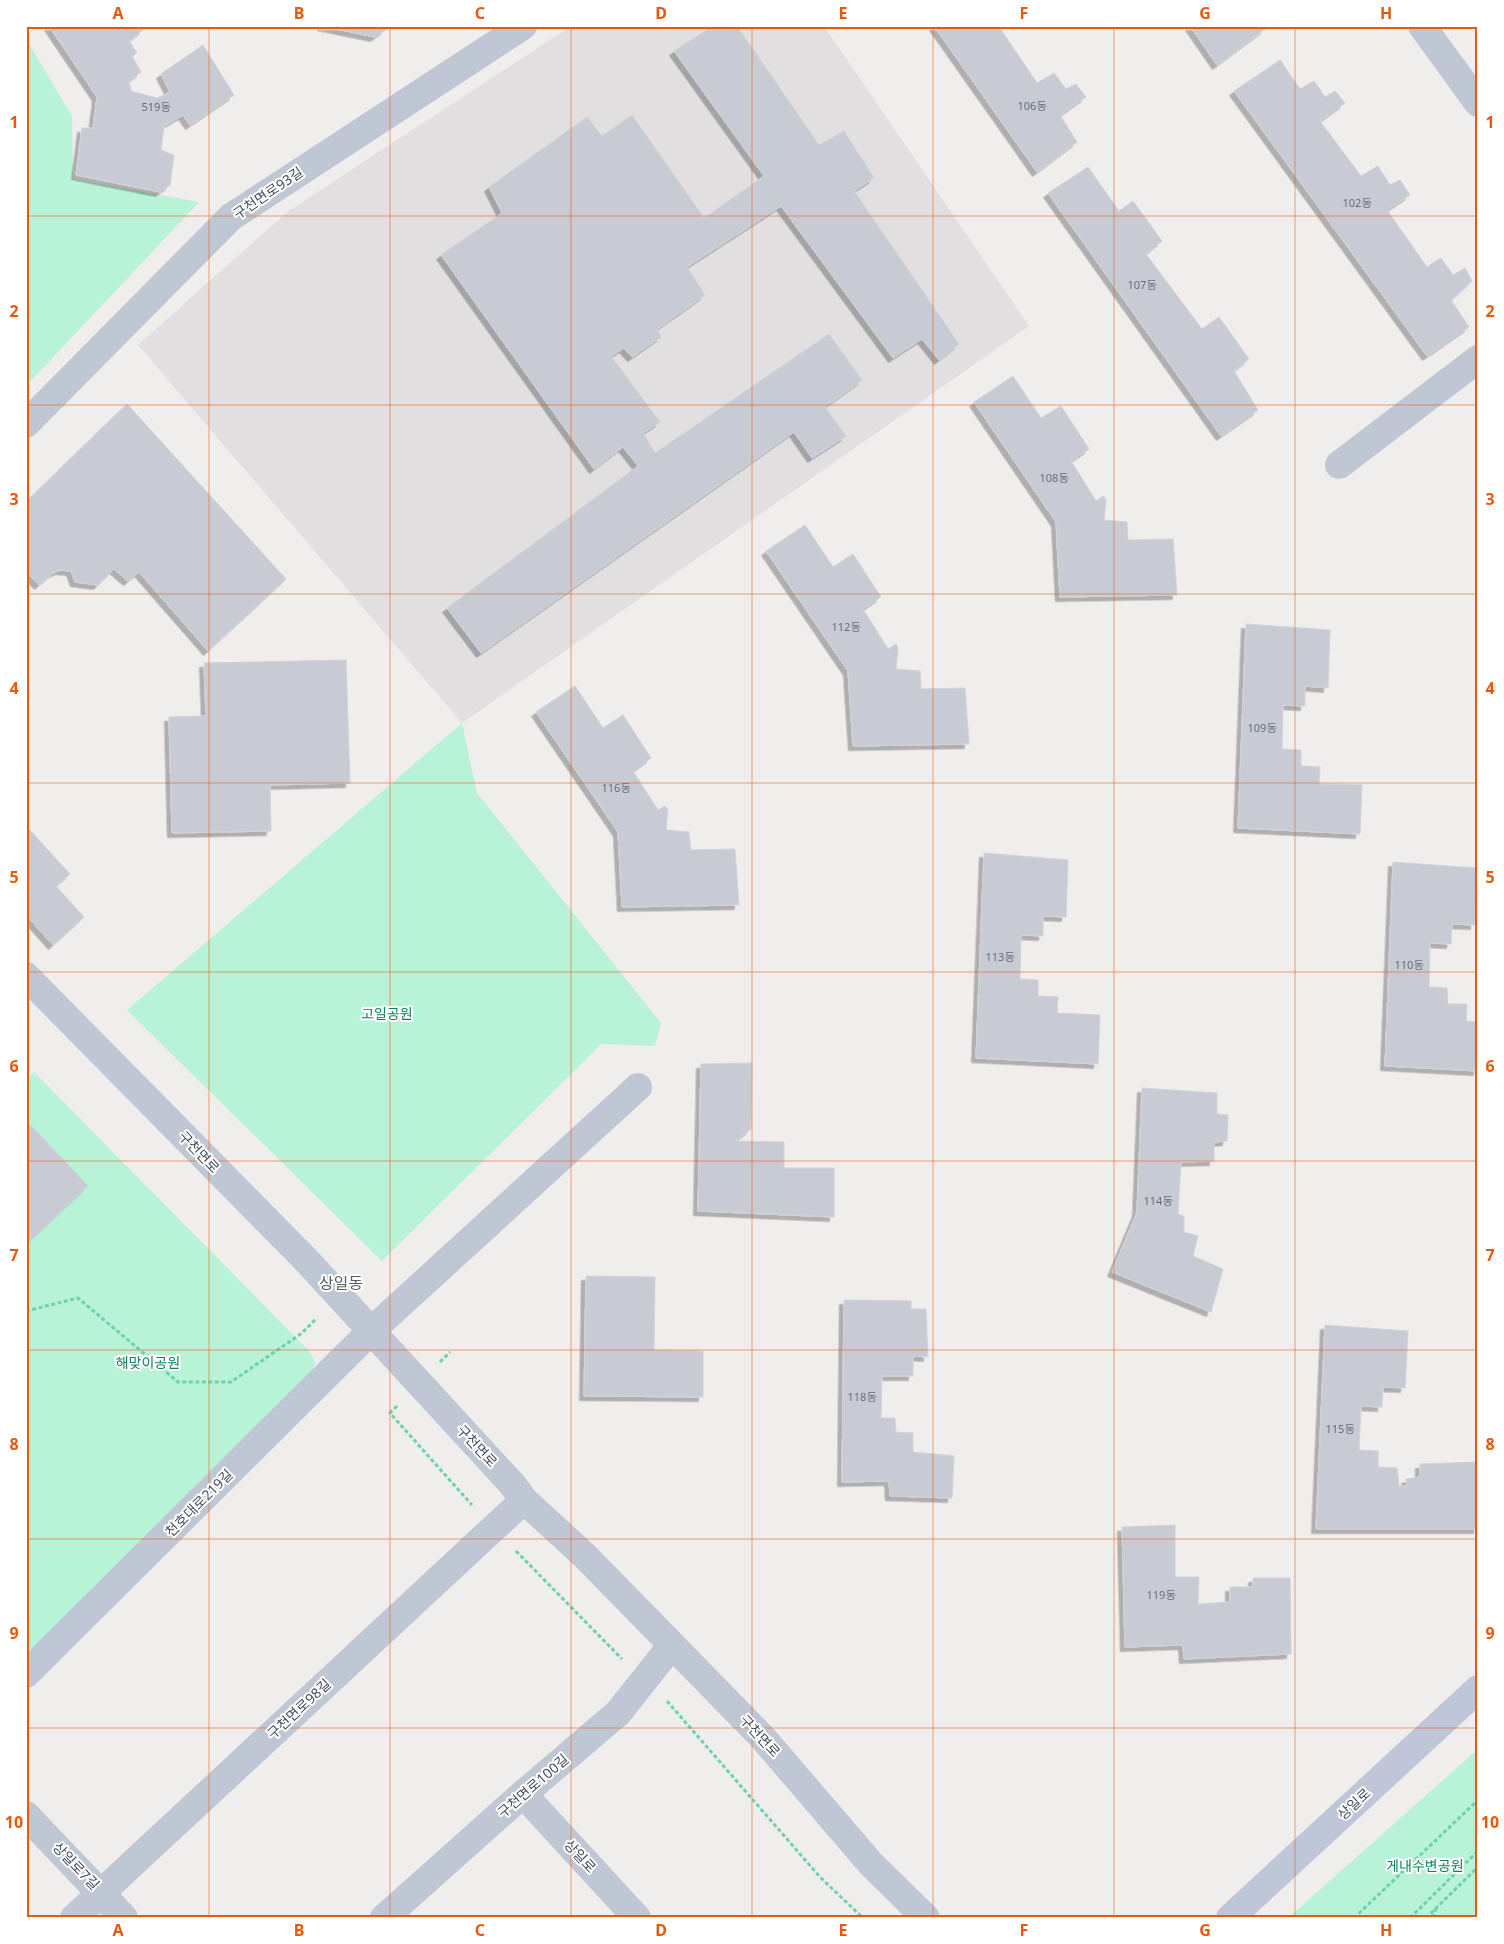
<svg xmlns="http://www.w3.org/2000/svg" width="1504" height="1944" font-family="'Noto Sans','Noto Sans KR',sans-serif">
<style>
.education{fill:#e1dfdf}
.green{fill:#b8f2d7}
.building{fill:#c9cbd4;stroke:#d1d2da;filter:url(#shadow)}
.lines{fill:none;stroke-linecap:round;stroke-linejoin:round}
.path{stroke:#6dd2b0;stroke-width:3;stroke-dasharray:4 2.5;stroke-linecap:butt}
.minor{stroke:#bfc7d4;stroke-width:28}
.secondary{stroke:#bec6d8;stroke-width:28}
.grid{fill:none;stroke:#e8590c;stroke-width:1;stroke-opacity:0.55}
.labels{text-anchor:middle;stroke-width:4;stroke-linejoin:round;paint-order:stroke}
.number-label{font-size:11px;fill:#656c7a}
.street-label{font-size:14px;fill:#444d5c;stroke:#fff}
.park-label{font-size:14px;fill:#10825b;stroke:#fff}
.quarter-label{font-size:16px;fill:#595c63;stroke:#fff}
.neatline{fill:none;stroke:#e8590c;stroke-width:2}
.grid-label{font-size:16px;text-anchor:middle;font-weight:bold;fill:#e8590c}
</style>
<defs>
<filter id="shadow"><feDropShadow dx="-4.5" dy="4.5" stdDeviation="0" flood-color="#0004"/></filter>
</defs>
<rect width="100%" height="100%" fill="#f0eded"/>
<path class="education" d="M571,26H824L1029,326L462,723L138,345L287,212Z"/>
<g class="green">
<path d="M26,39L72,116L73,179L199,202L26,386Z"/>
<path d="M462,723L477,793L661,1023L655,1046L601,1044L382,1261L127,1010Z"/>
<path d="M34,1072L310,1352L315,1362L312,1372L26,1655V1079Z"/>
<path d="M1478,1749V1918H1288Z"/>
</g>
<g class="building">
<path d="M49,26H142L144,29L129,41L137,53L132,56L141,72L129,81L131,91L157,98L170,92L161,74L203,45L234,95L190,125L183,115L164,126L161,150L174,155L170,185L160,192L76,175L82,128H93L97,97Z"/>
<path d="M322,26H386L385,30L375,37Z"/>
<path d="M713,26H737L819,145L844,131L874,178L854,191L959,344L939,360L922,339L893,358L781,206L687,267L705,295L657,329L661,337L632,357L624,348L611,356L660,422L643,433L655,453L829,334L862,380L825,407L846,436L812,458L794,432L481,653L447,608L638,466L623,447L594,469L441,255L502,213L489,187L587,117L602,136L632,115L704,218L764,176L674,51Z"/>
<path d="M934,26H1001L999,27L1037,83L1054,73L1066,89L1076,84L1086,97L1060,115L1077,142L1037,172Z"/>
<path d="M1190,26H1264L1265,29L1217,65Z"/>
<path d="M1280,60L1300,89L1314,81L1325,97L1335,91L1345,103L1320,121L1361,176L1378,166L1390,185L1400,180L1410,195L1387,210L1427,267L1441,258L1453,275L1465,268L1472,281L1451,300L1469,327L1427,356L1234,91Z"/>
<path d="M1088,167L1119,211L1133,201L1162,241L1146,254L1202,329L1219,317L1249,359L1234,371L1258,410L1221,436L1048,193Z"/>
<path d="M1013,376L1041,418L1061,406L1089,449L1071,461L1096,501L1103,496L1106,500L1104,520L1127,522L1128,540L1173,539L1177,595L1060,597L1056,522L974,402Z"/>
<path d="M127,404L286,579L208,651L139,572L128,581L114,569L98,585L75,582L71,571L60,570L53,573L39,585L26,571V502Z"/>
<path d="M805,525L833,567L853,554L881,597L863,609L888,649L896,644L898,648L896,669L920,671L921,689L965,688L969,744L853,746L848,671L766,551Z"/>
<path d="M1246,624L1330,630L1328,688L1305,686V706L1283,705L1282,749L1301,750V766L1320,767L1319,784L1362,785L1360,834L1238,828Z"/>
<path d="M346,660L350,783L270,785L271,831L172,833L169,717L206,716L204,663Z"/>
<path d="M575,686L603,728L623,715L651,758L633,771L658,810L665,806L668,810L666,830L689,832L691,850L735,849L739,905L622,907L618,832L536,712Z"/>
<path d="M26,826L70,874L56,886L84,917L53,945L26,915Z"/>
<path d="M984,853L1068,860L1066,917L1043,916V936L1021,935L1020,979L1038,980V996L1058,997L1057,1013L1100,1015L1098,1064L976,1058Z"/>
<path d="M1393,862L1476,868L1475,925L1452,924L1451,944L1430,943L1429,987L1447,988L1448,1004H1467L1466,1021L1478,1022V1071L1385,1066Z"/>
<path d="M752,1063L751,1129L735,1141L784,1142V1168H834V1217L698,1211L701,1064Z"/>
<path d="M1142,1088L1217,1093V1114L1228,1115L1227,1141L1214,1142V1161L1181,1162L1178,1214L1184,1216V1232L1198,1236L1193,1256L1223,1269L1211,1312L1112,1272L1137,1212Z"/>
<path d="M26,1120L88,1186L26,1244Z"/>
<path d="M586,1276L655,1277L654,1350L703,1351V1397L584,1396Z"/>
<path d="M844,1300L911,1301V1309H926L928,1357L913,1356V1376H882L881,1418H895L896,1432L913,1433V1452L954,1456L952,1498L890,1496L889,1481L842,1482Z"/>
<path d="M1325,1325L1408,1331L1405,1388L1383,1387L1382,1407L1361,1406L1359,1450L1378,1451V1467L1397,1468L1399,1486H1407L1406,1479L1420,1477V1464L1478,1462V1529H1316Z"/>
<path d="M1175,1525V1577H1199L1198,1604L1230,1602V1587H1253V1578H1290L1291,1654L1184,1659L1183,1645L1125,1647L1122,1527Z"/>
</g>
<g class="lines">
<g class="path">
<path d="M26,1311L78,1298L178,1382H231L302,1333L317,1318"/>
<path d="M440,1362L450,1352"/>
<path d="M397,1406L390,1413L472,1505"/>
<path d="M516,1551L622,1659"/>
<path d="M667,1701L820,1877L863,1918"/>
<path d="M1354,1918L1478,1800"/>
<path d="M1410,1918L1478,1851"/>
<path d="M1426,1918L1478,1867"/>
<path d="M1433,1918L1436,1908"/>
</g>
<g class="minor">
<path d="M1422,26L1478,103"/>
<path d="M26,424L231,217L523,26"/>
<path d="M1339,465L1478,359"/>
<path d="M26,976L308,1262L512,1484L524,1500L586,1557L763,1738L871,1864L926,1918"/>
<path d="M26,1674L371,1331L638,1087"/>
<path d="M523,1794L637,1918"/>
<path d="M26,1815L124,1918"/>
<path d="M74,1918L524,1500"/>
<path d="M384,1918L523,1794L618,1713L672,1645"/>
</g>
<path class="secondary" d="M1230,1918L1478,1689"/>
</g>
<path class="grid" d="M209,26V1918M390,26V1918M571,26V1918M752,26V1918M933,26V1918M1114,26V1918M1295,26V1918M26,216H1478M26,405H1478M26,594H1478M26,783H1478M26,972H1478M26,1161H1478M26,1350H1478M26,1539H1478M26,1728H1478"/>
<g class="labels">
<g class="number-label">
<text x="1032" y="110">106동</text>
<text x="156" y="111">519동</text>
<text x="1357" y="207">102동</text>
<text x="1142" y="289">107동</text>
<text x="1054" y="482">108동</text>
<text x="846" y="631">112동</text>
<text x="1262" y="732">109동</text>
<text x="616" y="792">116동</text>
<text x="1000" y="961">113동</text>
<text x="1409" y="969">110동</text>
<text x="1158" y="1205">114동</text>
<text x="862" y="1401">118동</text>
<text x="1340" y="1433">115동</text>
<text x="1161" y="1599">119동</text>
</g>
<g class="street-label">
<text transform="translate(268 193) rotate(-34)" y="5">구천면로93길</text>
<text transform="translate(199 1152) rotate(46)" y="5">구천면로</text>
<text transform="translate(477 1446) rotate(47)" y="5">구천면로</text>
<text transform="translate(199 1503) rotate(-45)" y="5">천호대로219길</text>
<text transform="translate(299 1709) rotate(-43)" y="5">구천면로98길</text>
<text transform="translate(760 1736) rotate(47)" y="5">구천면로</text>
<text transform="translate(533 1786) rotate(-41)" y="5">구천면로100길</text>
<text transform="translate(1354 1804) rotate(-43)" y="5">상일로</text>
<text transform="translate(580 1856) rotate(47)" y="5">상일로</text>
<text transform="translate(76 1866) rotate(46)" y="5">상일로7길</text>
</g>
<g class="park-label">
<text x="387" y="1019">고일공원</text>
<text x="148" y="1368">해맞이공원</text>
<text x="1425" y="1871">게내수변공원</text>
</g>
<g class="quarter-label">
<text x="341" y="1289">상일동</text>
</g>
</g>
<rect width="1504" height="1944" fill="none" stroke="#ffffff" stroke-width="55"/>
<rect x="28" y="28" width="1448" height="1888" class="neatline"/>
<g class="grid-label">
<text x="118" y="19">A</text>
<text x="299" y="19">B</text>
<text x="480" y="19">C</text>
<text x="661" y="19">D</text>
<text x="843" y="19">E</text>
<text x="1024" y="19">F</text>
<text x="1205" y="19">G</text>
<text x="1386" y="19">H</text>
<text x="14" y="128">1</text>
<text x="1490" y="128">1</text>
<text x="14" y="317">2</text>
<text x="1490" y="317">2</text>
<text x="14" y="505">3</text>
<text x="1490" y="505">3</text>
<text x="14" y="694">4</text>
<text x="1490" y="694">4</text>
<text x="14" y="883">5</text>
<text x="1490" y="883">5</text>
<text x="14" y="1072">6</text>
<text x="1490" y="1072">6</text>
<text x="14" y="1261">7</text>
<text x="1490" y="1261">7</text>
<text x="14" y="1450">8</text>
<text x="1490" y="1450">8</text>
<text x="14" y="1639">9</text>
<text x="1490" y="1639">9</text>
<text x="14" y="1828">10</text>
<text x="1490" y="1828">10</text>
<text x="118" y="1936">A</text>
<text x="299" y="1936">B</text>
<text x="480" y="1936">C</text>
<text x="661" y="1936">D</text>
<text x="843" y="1936">E</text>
<text x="1024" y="1936">F</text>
<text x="1205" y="1936">G</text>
<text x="1386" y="1936">H</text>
</g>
</svg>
